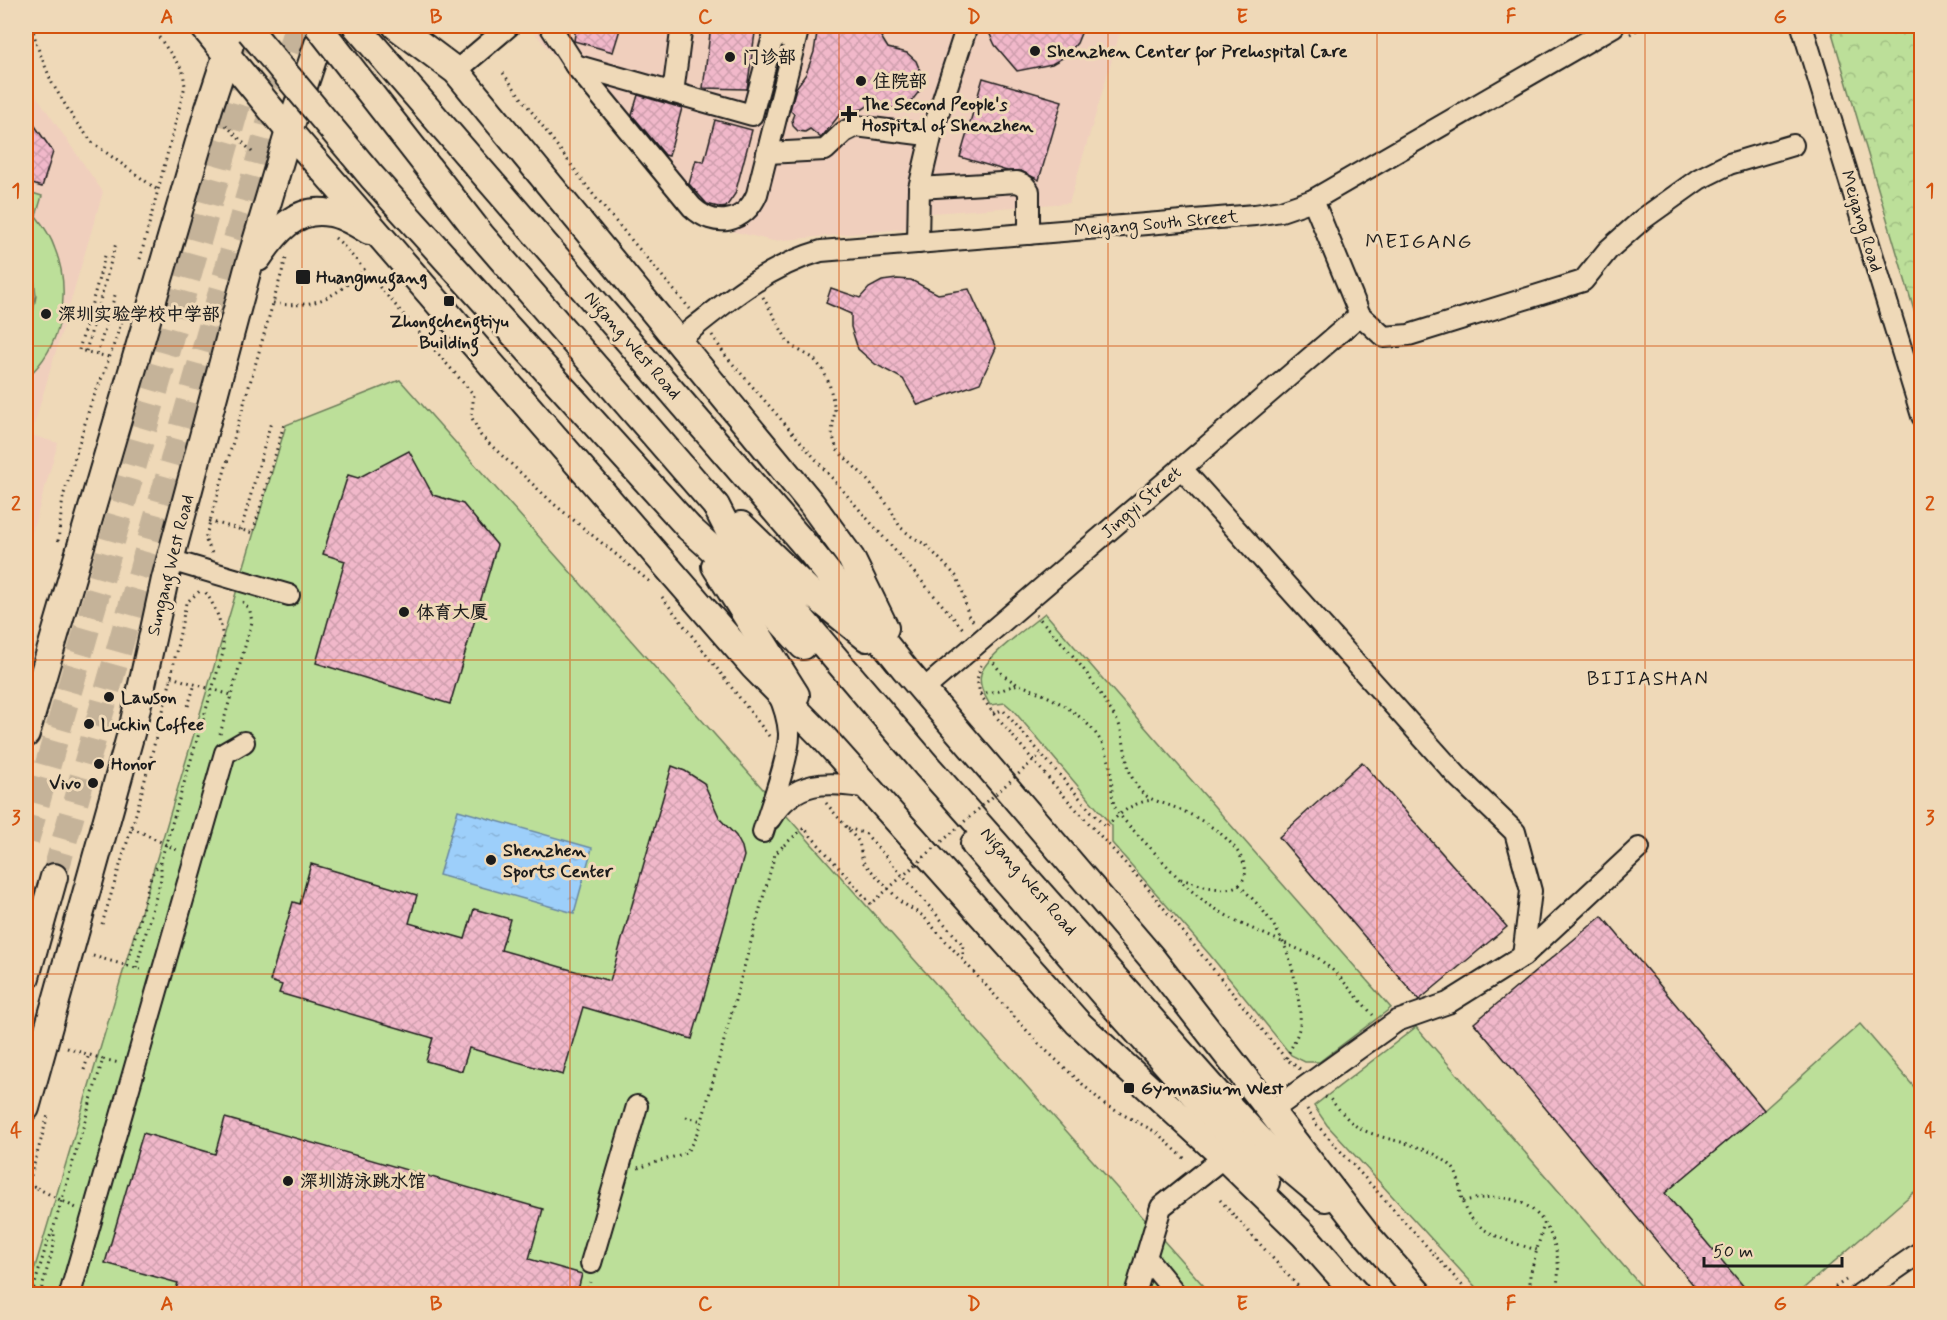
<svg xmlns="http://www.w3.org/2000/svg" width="1947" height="1320" font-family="Mynerve,'LXGW WenKai TC',sans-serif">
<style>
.built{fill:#f0cfbd}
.green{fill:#bcdf99;stroke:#6c7e5a;stroke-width:1.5}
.forest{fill:url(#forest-crowns);stroke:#6c7e5a;stroke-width:1.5}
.water{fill:url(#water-ripples);stroke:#6987a1;stroke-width:1.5}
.building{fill:url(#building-cross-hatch);stroke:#1c1c1c;stroke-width:1.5}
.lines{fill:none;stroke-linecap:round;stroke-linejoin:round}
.major-tunnel{stroke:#c5b399;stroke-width:26;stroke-dasharray:26 13;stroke-linecap:butt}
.minor-casing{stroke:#1c1c1c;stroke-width:24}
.major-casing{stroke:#1c1c1c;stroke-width:30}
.path{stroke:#1c1c1c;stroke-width:3;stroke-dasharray:1.5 4.5;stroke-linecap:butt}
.minor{stroke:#efd9b8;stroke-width:20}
.major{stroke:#efd9b8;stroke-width:26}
.major-bridge-casing{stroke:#1c1c1c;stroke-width:30;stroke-linecap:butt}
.path-bridge{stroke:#1c1c1c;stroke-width:3;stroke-dasharray:1.5 4.5;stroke-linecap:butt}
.major-bridge{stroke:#efd9b8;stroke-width:26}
.grid{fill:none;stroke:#d4530e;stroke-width:1.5;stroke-opacity:0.55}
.poi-dot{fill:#1c1c1c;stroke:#efd9b8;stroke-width:2}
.labels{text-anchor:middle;stroke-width:6;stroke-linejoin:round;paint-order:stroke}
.poi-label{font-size:18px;font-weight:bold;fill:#1c1c1c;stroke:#efd9b8;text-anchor:start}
.street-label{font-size:18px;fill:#1c1c1c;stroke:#efd9b8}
.neighbourhood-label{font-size:20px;letter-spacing:1.5px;fill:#1c1c1c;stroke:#efd9b8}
.quarter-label{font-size:21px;letter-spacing:1.5px;fill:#1c1c1c;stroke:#efd9b8}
.neatline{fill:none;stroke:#d4530e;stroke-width:2}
.grid-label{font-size:20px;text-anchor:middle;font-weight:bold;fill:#d4530e}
</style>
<defs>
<pattern id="forest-crowns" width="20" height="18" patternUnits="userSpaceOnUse" patternTransform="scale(1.5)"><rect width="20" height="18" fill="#bcdf99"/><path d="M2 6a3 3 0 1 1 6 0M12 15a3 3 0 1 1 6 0" fill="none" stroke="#a1bf83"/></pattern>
<pattern id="water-ripples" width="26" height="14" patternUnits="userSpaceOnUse" patternTransform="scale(1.5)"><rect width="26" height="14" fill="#9dcffa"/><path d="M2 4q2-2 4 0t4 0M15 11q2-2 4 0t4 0" fill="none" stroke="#87b1d6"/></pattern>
<pattern id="building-cross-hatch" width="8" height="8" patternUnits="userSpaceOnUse" patternTransform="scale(1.5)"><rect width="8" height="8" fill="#f1b8ca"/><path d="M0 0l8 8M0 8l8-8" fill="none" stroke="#ce9ead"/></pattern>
</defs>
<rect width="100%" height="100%" fill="#efd9b8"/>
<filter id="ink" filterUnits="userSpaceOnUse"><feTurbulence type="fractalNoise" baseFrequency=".0167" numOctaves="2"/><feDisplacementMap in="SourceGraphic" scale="12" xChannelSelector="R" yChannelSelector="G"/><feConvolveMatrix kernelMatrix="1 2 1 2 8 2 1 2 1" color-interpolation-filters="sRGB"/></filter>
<g filter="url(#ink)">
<g class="built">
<path d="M529,26H1122L1069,203L918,214L904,229L773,241L690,221Z"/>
<path d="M26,81L103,192L31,435L58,443L26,553Z"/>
</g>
<g class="green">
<path d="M26,191L42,196L36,216C44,226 51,237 55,249C72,292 62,348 26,378V335L31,323L36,296L33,269L26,248Z"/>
<path d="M400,380L1211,1294H27L286,425Z"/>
<path d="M1045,613L1391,1008L1319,1062H1305L1291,1055L1210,955L1112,843V826L1013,710L1005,703L990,705C985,696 978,685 981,674C986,656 1030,626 1045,613Z"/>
<path d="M1860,1024L1921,1095V1186L1797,1294H1741L1658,1199L1764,1110Z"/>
<path d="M1416,1027L1648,1294H1482L1327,1125L1314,1106Z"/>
</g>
<path class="forest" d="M1830,26H1921V334Z"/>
<path class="water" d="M458,810L592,848L574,913L439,875Z"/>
<g class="building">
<path d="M576,26H621L613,52L574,41Z"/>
<path d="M711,26H756L747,89L703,88Z"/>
<path d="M818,26H866L874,30L880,35L888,48L907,53L916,61L921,73V89L910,103L896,109L872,103L863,109L841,113L821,138L810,129L805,132L798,131L793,126L792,119L794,114L790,110L796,88L806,74L814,52Z"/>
<path d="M986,26H1084L1077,43L1066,56L1052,64L1017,71L995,45Z"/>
<path d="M983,78L1062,101L1039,180L1021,171H1007L960,157Z"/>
<path d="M638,95L682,108L669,156L665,155L632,115Z"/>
<path d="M26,113L53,152L42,187L26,182Z"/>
<path d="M715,120L752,130L735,194L726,207L722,208L707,204L689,184L696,160L704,162Z"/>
<path d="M897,279L911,280L938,294L969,289L996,348L980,383L918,405L903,379L875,364L858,349L851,327V314L826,303L831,288L860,298L869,288L882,281Z"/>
<path d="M409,451L433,495L463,504L497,545L450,704L316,663L345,561L323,554L348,475L358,478Z"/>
<path d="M1362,762L1507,927L1419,1000L1279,837Z"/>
<path d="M672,766L685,771L704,783L720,819L736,836L742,847L744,856L692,1039L583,1007L563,1075L469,1048L462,1071L426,1061L433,1038L279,993L282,985L270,981L293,902L300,904L311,864L417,895L409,923L465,939L474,909L510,919L501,950L610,981Z"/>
<path d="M1602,916L1764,1110L1665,1193L1750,1294H1701L1474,1023Z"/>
<path d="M225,1118L543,1209L529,1259L582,1274L577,1294H174L178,1283L105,1263L143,1133L215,1154Z"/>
</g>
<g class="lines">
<g class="major-tunnel">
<path d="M26,841L260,26"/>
<path d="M54,877L297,26"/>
</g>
<defs>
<g id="minor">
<path d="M550,26L575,65L692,207C715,229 745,223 757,194L799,26"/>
<path d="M1802,26L1922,416"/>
<path d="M575,65L752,115L774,33L795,39"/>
<path d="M456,71L509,26"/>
<path d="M673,93L681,32"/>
<path d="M767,153L825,150L844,132L856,126L919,134L932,133"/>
<path d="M919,188L1017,182L1024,185L1029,191V234"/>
<path d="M1313,200L1360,315L1384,337L1409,335L1583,281L1608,250L1643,219L1699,179L1729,164L1793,145"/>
<path d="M918,243L919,188L932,133L967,26"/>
<path d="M677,341C722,305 765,267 821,251L1255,215L1281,211L1313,200L1614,26"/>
<path d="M1181,468L1458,777L1515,832L1531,891L1523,956"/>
<path d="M170,560L289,595"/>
<path d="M923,690L1360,315"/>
<path d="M770,819C796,778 826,782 869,788"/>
<path d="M763,832C770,808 790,756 789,733C788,719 784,706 778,693"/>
<path d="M1271,1111L1397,1021L1448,1003L1523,956L1639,848"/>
<path d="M1146,1257L1176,1294"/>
<path d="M591,1263L637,1106"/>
<path d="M70,1294L225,753L244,742"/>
<path d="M1135,1294L1161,1207L1224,1157"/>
<path d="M1860,1294L1922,1251"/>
</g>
<g id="major">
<path d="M203,26L289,131L753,666L822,736L1078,1023L1224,1157L1304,1235L1356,1294"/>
<path d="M356,26L811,552L905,669L1151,957L1366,1234L1419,1294"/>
<path d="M396,26L456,71L811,503L851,558L885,628"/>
<path d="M258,258C275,233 296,206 330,213C343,215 357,224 369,231"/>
<path d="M716,506L732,537L926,765L1213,1089L1274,1155L1325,1198"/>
<path d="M741,525L809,591L867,638"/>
<path d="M689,528L732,567L803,646"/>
<path d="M715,566L796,695"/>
<path d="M26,734L209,108L236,26"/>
<path d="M974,844L1106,997L1241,1147L1266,1182"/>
<path d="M26,977L54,877"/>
<path d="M26,1108L133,726L165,579L247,272L289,131L324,26"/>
</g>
</defs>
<use href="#minor" class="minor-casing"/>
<use href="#major" class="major-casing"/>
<g class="path">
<path d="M32,26L37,46L52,83L75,121L93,143L159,191"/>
<path d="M465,26L469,28"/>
<path d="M1630,34L1644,26"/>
<path d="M503,73L595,197L690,309"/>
<path d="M226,125L252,152"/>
<path d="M335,238L341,243L474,395L471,416L481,436L555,505L650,582"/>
<path d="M105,256L79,350L109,357"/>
<path d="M140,259L185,86L183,71L151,26"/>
<path d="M763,297L787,340L793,347L813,358L823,370L829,383L835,409L832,433L837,450L863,475L879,494L890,508L900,527L911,536L926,545L957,577L963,593L968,615L974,622"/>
<path d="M273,303C312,310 337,297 364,269"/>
<path d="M712,335L725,355L965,631"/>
<path d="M86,351L116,243"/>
<path d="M97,354L116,292"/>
<path d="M209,521L253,533L284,424"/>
<path d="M241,530L271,422"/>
<path d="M58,541L63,497L68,481L91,403L104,373L124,315"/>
<path d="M212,553L205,539L286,258"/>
<path d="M662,597L769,736"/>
<path d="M1036,615C1063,643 1088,671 1107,705C1111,711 1116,718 1119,724C1127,747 1124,770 1139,789C1146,799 1160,802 1171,806C1197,816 1234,836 1244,864C1246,869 1246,873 1244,878C1234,899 1198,884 1181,879"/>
<path d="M990,658L1003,675L1017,684"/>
<path d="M981,665L977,679L980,694L993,713L1056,787L1145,885L1286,1059L1300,1069"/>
<path d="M171,677L231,695"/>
<path d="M980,694L999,691L1018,684C1056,698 1102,721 1110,766C1113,779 1110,795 1115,807C1116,811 1120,815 1123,819L1186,886L1206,903L1237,922L1318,958L1336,973L1373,1015"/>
<path d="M188,706L195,684"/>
<path d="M993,713L1003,710L1105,827C1120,814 1132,802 1153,800"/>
<path d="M220,734L252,622L250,611L242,601"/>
<path d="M826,803L859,842L863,862L901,902L923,916L1039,1044L1105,1105L1156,1132L1185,1159"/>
<path d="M132,828L143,833"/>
<path d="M848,828L866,834L963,945V958"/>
<path d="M1239,885C1273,918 1290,944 1297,992C1299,1003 1301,1014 1300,1024C1298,1037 1291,1047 1286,1059"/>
<path d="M102,924L137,810L168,692L186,603L202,589"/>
<path d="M93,956L143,970"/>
<path d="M127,966L151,876L160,862"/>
<path d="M136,968L161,879V860L223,653C224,628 218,610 204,590"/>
<path d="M67,1048L103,1059"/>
<path d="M84,1070L89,1054"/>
<path d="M1325,1097L1330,1099C1339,1109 1348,1121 1359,1128C1388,1143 1422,1141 1449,1164C1462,1175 1458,1192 1464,1206C1474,1233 1513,1243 1537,1250"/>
<path d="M1307,1109L1316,1124L1470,1294"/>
<path d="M686,1117L702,1121"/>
<path d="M638,1168L686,1153L694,1140L702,1121L775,854L784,845"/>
<path d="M28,1183L37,1188"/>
<path d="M26,1193L48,1115"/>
<path d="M1220,1200L1305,1294"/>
<path d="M1463,1201C1479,1198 1498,1195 1514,1200C1550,1210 1567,1262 1554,1294"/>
<path d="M1913,1234L1922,1227"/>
<path d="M32,1294L47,1243L53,1230L103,1059L119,1063"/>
<path d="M40,1294L54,1245V1232"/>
<path d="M586,1294L590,1282"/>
<path d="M1534,1294L1530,1283V1275L1544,1224"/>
<path d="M1825,1294L1846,1280"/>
</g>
<use href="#minor" class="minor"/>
<use href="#major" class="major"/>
<defs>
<g id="major-bridge">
<path d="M318,26L481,235L716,506"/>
<path d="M250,31L372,177L689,528"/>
</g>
</defs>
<use href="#major-bridge" class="major-bridge-casing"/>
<g class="path-bridge">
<path d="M143,833L179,851"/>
<path d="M784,845L804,828L871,904L1041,754"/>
<path d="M37,1188L76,1208"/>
</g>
<use href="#major-bridge" class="major-bridge"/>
</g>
</g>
<path class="grid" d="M302,26V1294M570,26V1294M839,26V1294M1108,26V1294M1377,26V1294M1645,26V1294M26,346H1922M26,660H1922M26,974H1922"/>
<g class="poi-dot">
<circle cx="1035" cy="51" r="6"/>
<circle cx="730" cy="57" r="6"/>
<circle cx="861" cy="81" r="6"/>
<path d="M846 105h6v6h6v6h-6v6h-6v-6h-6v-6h6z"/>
<rect x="295" y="269" width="16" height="16" rx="3"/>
<rect x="443" y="295" width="12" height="12" rx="3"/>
<circle cx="46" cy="314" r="6"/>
<circle cx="404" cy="612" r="6"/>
<circle cx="109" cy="697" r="6"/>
<circle cx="89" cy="724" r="6"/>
<circle cx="99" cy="764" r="6"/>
<circle cx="93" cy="783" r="6"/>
<circle cx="491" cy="860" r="6"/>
<rect x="1123" y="1082" width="12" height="12" rx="3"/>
<circle cx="288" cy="1181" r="6"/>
</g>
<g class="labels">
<g class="poi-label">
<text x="1047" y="57">Shenzhen Center for Prehospital Care</text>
<text x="742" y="63">门诊部</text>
<text x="873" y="87">住院部</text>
<text x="862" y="110">The Second People's<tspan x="862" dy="21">Hospital of Shenzhen</tspan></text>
<text x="316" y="283">Huangmugang</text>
<text x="58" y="320">深圳实验学校中学部</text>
<text x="449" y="327" text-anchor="middle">Zhongchengtiyu<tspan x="449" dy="21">Building</tspan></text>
<text x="416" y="618">体育大厦</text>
<text x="121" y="703">Lawson</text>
<text x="101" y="730">Luckin Coffee</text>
<text x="111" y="770">Honor</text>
<text x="81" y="789" text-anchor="end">Vivo</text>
<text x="503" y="856">Shenzhen<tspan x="503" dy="21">Sports Center</tspan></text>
<text x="1141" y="1094">Gymnasium West</text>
<text x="300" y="1187">深圳游泳跳水馆</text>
</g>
<g class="street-label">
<text transform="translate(1862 221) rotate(73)" y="6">Meigang Road</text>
<text transform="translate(1156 223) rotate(-5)" y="6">Meigang South Street</text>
<text transform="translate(633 345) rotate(49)" y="6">Nigang West Road</text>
<text transform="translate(1141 502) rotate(-41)" y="6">Jingyi Street</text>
<text transform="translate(170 565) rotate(-76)" y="6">Sungang West Road</text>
<text transform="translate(1029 881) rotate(49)" y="6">Nigang West Road</text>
</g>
<g class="neighbourhood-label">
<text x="1648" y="685">BIJIASHAN</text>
</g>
<g class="quarter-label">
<text x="1419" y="248">MEIGANG</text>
</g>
</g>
<rect width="1947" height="1320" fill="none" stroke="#efd9b8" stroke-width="66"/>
<path d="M1704 1257v9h138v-9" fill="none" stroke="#1c1c1c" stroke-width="3"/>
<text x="1713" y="1257" font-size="18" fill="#1c1c1c" stroke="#efd9b8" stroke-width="4.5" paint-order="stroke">50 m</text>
<rect x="33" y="33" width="1881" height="1254" class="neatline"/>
<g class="grid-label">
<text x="167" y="23">A</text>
<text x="436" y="23">B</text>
<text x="705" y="23">C</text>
<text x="974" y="23">D</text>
<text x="1242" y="23">E</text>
<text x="1511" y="23">F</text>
<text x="1780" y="23">G</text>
<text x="16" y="197">1</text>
<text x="1930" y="197">1</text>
<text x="16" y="510">2</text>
<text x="1930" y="510">2</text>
<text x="16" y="824">3</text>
<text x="1930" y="824">3</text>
<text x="16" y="1137">4</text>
<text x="1930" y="1137">4</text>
<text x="167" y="1310">A</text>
<text x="436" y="1310">B</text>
<text x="705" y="1310">C</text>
<text x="974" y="1310">D</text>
<text x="1242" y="1310">E</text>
<text x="1511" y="1310">F</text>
<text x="1780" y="1310">G</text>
</g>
</svg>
